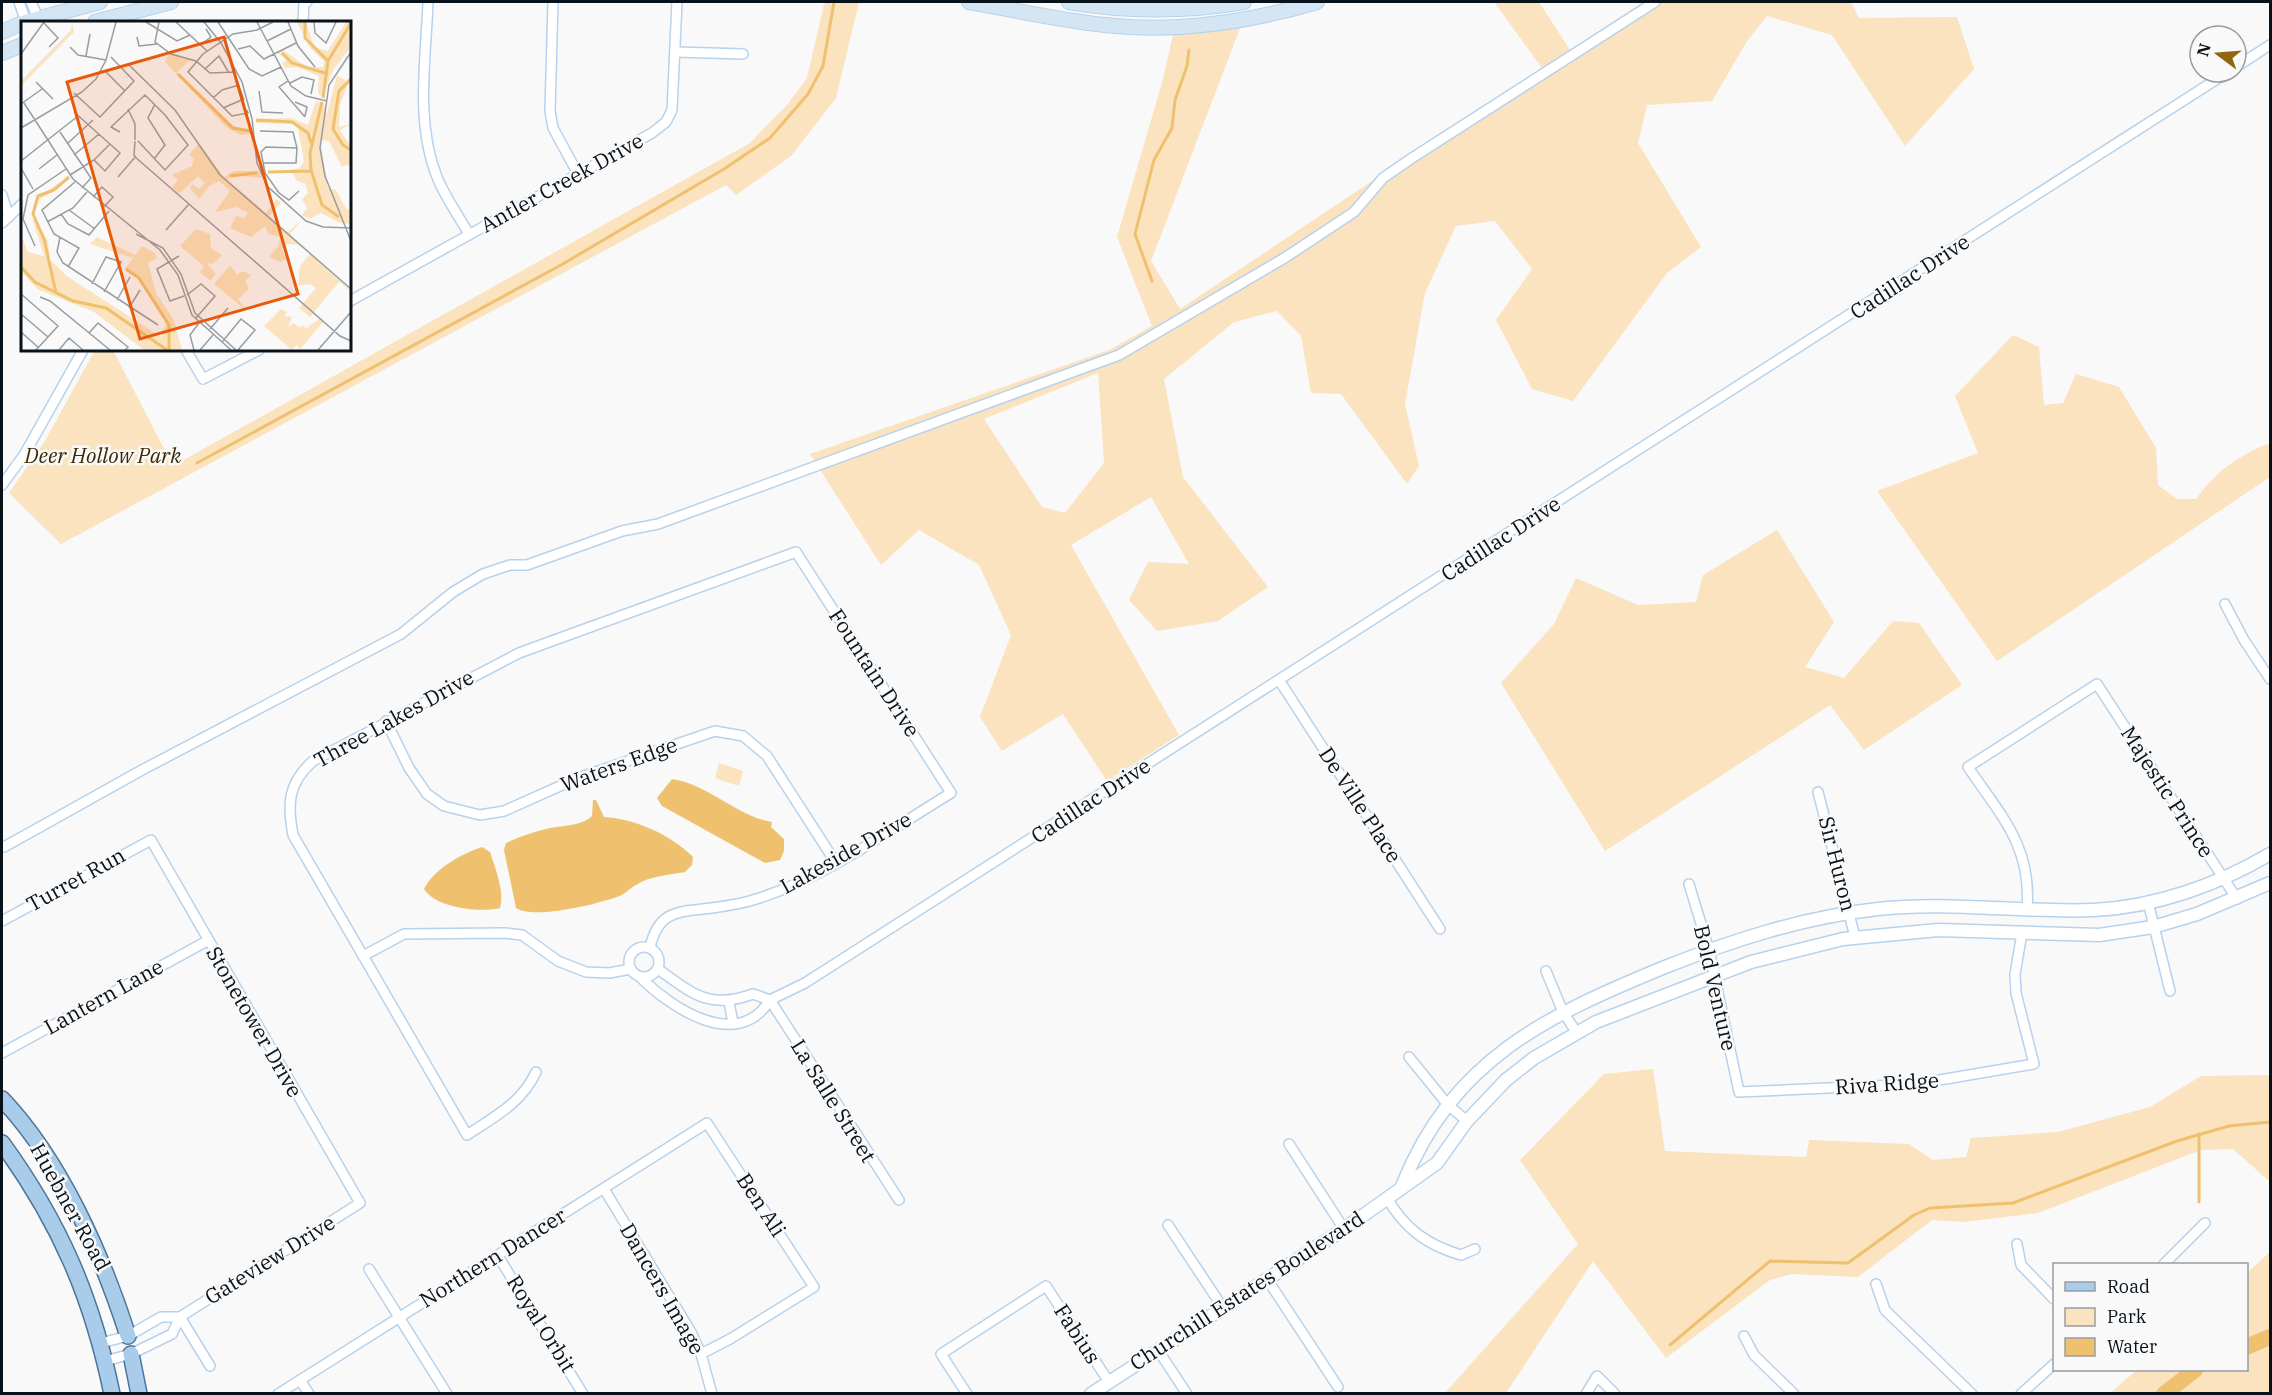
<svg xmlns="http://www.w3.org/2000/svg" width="2272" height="1395" font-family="'IBM Plex Serif',serif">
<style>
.green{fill:#fae3be;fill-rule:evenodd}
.water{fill:#efc16e}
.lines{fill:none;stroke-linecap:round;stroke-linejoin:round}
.stream{stroke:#efc16e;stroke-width:3}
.river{stroke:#efc16e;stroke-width:16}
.minor-casing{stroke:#b7d2ec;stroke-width:12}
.tertiary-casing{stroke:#b7d2ec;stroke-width:15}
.secondary-casing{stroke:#b7d2ec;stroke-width:16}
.primary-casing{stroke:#4c7598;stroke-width:18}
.minor{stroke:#fff;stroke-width:9}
.tertiary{stroke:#fff;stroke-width:12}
.secondary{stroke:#d4e6f4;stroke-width:14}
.primary{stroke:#a9ccea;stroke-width:15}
.labels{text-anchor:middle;stroke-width:5;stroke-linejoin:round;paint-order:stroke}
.street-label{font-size:21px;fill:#08121a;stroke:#f9f9f9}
.park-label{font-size:21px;font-style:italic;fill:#3b2903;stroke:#f9f9f9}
.inset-river{fill:none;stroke:#efc16e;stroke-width:3}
.inset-road{fill:none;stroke:#999da0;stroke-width:1.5}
.view{fill:#e8590c;fill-opacity:0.15;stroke:#e8590c;stroke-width:3}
.inset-edge{fill:none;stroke:#08121a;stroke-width:3}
</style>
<rect width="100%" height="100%" fill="#f9f9f9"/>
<g class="green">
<path d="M829,2H859L836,98L791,156L736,195L726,185L61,544L9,493L45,441L95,350H113L173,466L750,143L787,105L807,78L824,4Z"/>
<path d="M1494,2H1539L1570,50L1643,2H1851L1859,18L1957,17L1974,69L1905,146L1832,35L1767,16L1747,41L1712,101L1647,105L1638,143L1701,247L1667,273L1573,401L1532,389L1496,320L1532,269L1495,221L1456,226L1425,293L1405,404L1419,466L1407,484L1341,394L1311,393L1301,336L1277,311L1234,322L1164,379L1183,477L1268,587L1218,621L1157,631L1129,600L1148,562L1189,564L1151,497L1071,545L1179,735L1107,781L1063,714L1002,751L980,717L1011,635L979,565L919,530L881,565L810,454L1109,350L1152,326L1117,237L1163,79L1173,35L1194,34L1242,23L1151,261L1180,309L1542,68ZM1098,373L1104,463L1065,513L1042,507L984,419Z"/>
<path d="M2013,335L2039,347L2044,405L2063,403L2076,374L2119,387L2156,448L2158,485L2177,499H2196C2214,473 2238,456 2267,444L2270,445V477L1997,661L1877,491L1978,453L1955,396Z"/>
<path d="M1777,530L1834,622L1805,667L1844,678L1893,621L1919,623L1962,685L1864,750L1830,705L1605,851L1501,683L1554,624L1576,578L1638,605L1696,602L1703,575Z"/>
<path d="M719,763L743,771L739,786L715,778Z"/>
<path d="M1653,1069L1665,1151L1806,1157L1809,1140L1909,1144L1933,1160L1966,1157L1971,1138L2058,1132L2150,1107L2201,1076L2270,1075V1182L2233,1149L2201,1150L2038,1213L1963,1222L1932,1220L1858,1277L1792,1274L1770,1280L1666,1358L1593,1261L1506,1393H1445L1578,1244L1520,1160L1604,1074Z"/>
<path d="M2270,1252V1393H2110L2137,1370H2246L2247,1273Z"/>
</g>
<g class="water">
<path d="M672,779C708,784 738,817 772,822L771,827L784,839V851L780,860L765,863L662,806L657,798Z"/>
<path d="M593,800H596L604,817C635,819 670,834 693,857L692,865L685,872C670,875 649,876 636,885C628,889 626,894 617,897C597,904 534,920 516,908L504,850L506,843C519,837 533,832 546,829C561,825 580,827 592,816Z"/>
<path d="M482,847L490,852C495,868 505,891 500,908C481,913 435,908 424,889C434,869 461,854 482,847Z"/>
</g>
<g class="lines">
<g class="stream">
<path d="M1152,281L1135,234L1154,160L1172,128L1175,100L1187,66L1189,50"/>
<path d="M197,463L561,265L724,169L770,138L808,94L823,66L834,2"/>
<path d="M2199,1134V1202"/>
<path d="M1670,1345L1770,1261L1848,1263L1914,1215L1930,1208L2013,1203L2177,1141L2229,1126L2270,1122"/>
</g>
<g class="river">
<path d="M2246,1347L2270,1337"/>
<path d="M2164,1394L2195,1370"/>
</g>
<defs>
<g id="minor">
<path d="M19,2L26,22"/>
<path d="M31,2L40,22"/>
<path d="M428,2C426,58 415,122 437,177C445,197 458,215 469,234"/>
<path d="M553,2L550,111L553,128L578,174"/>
<path d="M303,22L304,2H307"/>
<path d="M676,52L743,54"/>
<path d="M2236,67L2270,45"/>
<path d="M2,195L9,217"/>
<path d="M2,223L22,204"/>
<path d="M350,301L652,133L666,122L672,110L677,2"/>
<path d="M186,350L203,379L259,350"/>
<path d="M2,485L24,455L83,350"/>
<path d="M2225,604L2244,640L2270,679"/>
<path d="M1279,680L1440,929"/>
<path d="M386,721L409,768L427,794L444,806L480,815L504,811L578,778L715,731L743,736L767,756L836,863"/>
<path d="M1818,792L1855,937"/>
<path d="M4,847L142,770L401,634L453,592L483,574L510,565H527L622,531L658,524L1119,355L1286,257L1354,212L1383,178L1412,158L1655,2"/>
<path d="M1689,884L1709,950L1739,1092L1916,1084L2034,1064L2016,993L2015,974L2022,933"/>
<path d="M2148,902L2170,991"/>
<path d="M2027,909C2032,846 2001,816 1968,767L2097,684L2237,899"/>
<path d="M2,921L151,840L360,1203L180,1317L172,1334L131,1354L105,1361"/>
<circle cx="644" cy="962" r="15"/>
<path d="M363,956L404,934L505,933L522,935L558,961L586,972L609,973L631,969"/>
<path d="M658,969C693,994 709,1010 753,994L770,1000"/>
<path d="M1546,971L1563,1012L1577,1033"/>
<path d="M640,977C672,1009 738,1052 770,1000"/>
<path d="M770,1000L805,983L2228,72"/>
<path d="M770,1000L899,1200"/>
<path d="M729,1002L733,1023"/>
<path d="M2,1053L207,941"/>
<path d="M1409,1057L1448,1105L1467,1121"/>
<path d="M536,1072C522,1103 494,1117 467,1135L293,835C287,804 288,783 313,761L519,653L796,552L951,793C888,831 824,879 753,900C740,904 726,906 712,908C680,912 658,909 650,948"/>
<path d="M1289,1144L1344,1229"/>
<path d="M604,1189L691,1332L701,1354L712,1394"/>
<path d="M1387,1198C1405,1229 1427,1245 1461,1255L1475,1249"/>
<path d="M1168,1225L1223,1308"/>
<path d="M2017,1244L2021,1265L2054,1299"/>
<path d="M498,1256L583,1394"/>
<path d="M2164,1264L2205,1223"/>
<path d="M369,1269L447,1394"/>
<path d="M1267,1279L1338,1387"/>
<path d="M1876,1284L1885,1310L1972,1394"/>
<path d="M180,1317L210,1366"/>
<path d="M1744,1336L1754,1355L1794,1394"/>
<path d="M101,1343L128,1336L161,1317H180"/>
<path d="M1158,1350L1187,1394"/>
<path d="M300,1380L309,1394"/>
<path d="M278,1394L707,1123L814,1287L730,1339L701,1354"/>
<path d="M967,1394L941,1354L1046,1286L1109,1382"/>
<path d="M1586,1394L1597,1376L1615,1394"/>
<path d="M2021,1394L2054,1364"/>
</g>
<g id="tertiary">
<path d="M1402,1186C1453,1059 1546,1016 1665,967C1733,940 1804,917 1878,909C1950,901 2022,913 2094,910C2155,907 2218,885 2270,854"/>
<path d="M1091,1394L1344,1229L1437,1163L1467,1121L1506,1080L1534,1058L1596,1022L1751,962L1843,939L1938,930L2099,935L2153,927L2197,914L2270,883"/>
</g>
<g id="secondary">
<path d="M969,2C1014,10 1059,20 1105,25C1176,33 1249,22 1317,2"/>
<path d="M1069,2C1127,12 1185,12 1244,2"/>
<path d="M25,22L100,2"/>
<path d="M95,22L171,2"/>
<path d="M2,32L22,23"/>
<path d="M2,53L22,45"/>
</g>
<g id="primary">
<path d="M2,1099C61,1161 102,1255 128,1336"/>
<path d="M2,1143C60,1223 92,1297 112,1394"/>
<path d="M131,1354L139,1394"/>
</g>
</defs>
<use href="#minor" class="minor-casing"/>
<use href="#tertiary" class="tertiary-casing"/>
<use href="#secondary" class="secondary-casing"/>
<use href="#primary" class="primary-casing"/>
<use href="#minor" class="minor"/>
<use href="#tertiary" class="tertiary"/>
<use href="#secondary" class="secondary"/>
<use href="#primary" class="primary"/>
</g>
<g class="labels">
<g class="street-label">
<text transform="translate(562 183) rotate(-29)" y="7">Antler Creek Drive</text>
<text transform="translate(1910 277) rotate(-33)" y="7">Cadillac Drive</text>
<text transform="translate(1501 539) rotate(-33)" y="7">Cadillac Drive</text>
<text transform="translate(874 673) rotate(57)" y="7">Fountain Drive</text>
<text transform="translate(394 719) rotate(-29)" y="7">Three Lakes Drive</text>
<text transform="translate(619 765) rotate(-20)" y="7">Waters Edge</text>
<text transform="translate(2167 792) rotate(57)" y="7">Majestic Prince</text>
<text transform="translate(1091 801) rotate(-33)" y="7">Cadillac Drive</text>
<text transform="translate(1360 805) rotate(57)" y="7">De Ville Place</text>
<text transform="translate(846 853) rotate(-29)" y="7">Lakeside Drive</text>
<text transform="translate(1837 864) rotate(76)" y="7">Sir Huron</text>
<text transform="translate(76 880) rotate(-29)" y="7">Turret Run</text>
<text transform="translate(1715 988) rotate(77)" y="7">Bold Venture</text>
<text transform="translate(104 997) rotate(-29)" y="7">Lantern Lane</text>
<text transform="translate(254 1022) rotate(60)" y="7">Stonetower Drive</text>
<text transform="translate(1887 1084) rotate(-4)" y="7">Riva Ridge</text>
<text transform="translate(833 1101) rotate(58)" y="7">La Salle Street</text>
<text transform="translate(761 1205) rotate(57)" y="7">Ben Ali</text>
<text transform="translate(70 1207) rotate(61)" y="7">Huebner Road</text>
<text transform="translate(493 1258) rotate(-32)" y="7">Northern Dancer</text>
<text transform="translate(270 1260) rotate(-32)" y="7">Gateview Drive</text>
<text transform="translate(662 1289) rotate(60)" y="7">Dancers Image</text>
<text transform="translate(1247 1291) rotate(-33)" y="7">Churchill Estates Boulevard</text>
<text transform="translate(541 1324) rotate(58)" y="7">Royal Orbit</text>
<text transform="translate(1077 1334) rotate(57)" y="7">Fabius</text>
</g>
<g class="park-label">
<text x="103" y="463">Deer Hollow Park</text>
</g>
</g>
<g transform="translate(21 21)">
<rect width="330" height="330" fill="#f9f9f9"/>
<path d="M51,1L53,11L0,65V60L50,9ZM276,1H285L293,26L307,30L325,1H330V26L313,48L301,75L297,73L298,55L276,46L264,47L261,42L266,39L257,32L262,29L286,46H302L303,40L289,27ZM148,33L169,39L156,51L211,105L229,109L231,113L219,114L205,106L144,41ZM316,54L325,60L330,55L319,84L318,106L330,103L319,109L330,126V143L321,146L308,120L299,119L307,167L315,169L325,188L330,189V203L319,202L300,192L288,198L281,194L286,187L281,178L287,172L284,163L275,159L270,149L279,147L283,140L276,103L235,102V98L270,97L287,104L295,80L302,81L306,93ZM178,122L203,156L213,150H237L241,157L211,154L207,159L245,192L256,178L260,182L248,195L267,211L281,199L269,213L330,270L318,261L289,296L278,287L295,267L289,263L277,265L279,245L289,233L280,224L266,223L261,227L265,238L259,241L248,236L258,224L259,216L247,213L244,205L230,216L209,207L215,195L223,197L227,192L216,186L194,191L209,170L198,160L188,165L178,178L169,167L172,163L178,168L184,162L177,155L158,173L151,166L157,159L151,154L171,145L173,137L168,134ZM47,156L37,168L15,180L13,198L27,220L29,239L47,256L140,316L145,302L116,257L104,248L112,237L69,223L76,216L114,234L121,225L134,232L136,237L127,242L135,272L153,299L161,329H123L73,291L16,268L0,250V214L7,231L23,235L12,200L15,177ZM175,208L189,213L190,227L201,234L192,243L186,242L195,253L189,260L179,251L183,245L159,225ZM209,244L216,254L222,250L230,254L224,260L228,268L217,278L227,291L193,263ZM260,288L266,291L264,295L271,296L267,306L272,302L278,306L283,304L284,308L298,298L302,301L279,328L275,324L271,329L243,305Z" fill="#fae3be"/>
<path class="inset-river" d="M284,1V17L307,40M261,32L271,42L307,53M157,53L212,107L229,110M330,58L318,70L312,108L322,124L330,129M302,77L307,40L330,2M301,81L289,132L290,149L301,184L318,196M235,99L271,101L287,112L290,122M247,151L290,150M209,155L236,152M0,246L14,261L52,280L85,287L146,329M105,248L118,257L148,304V329M35,272L23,218L12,193L17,175L33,169L48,156"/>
<path class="inset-road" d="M22,1L37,17L28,26M125,1L156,20L169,14M138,1L134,21L150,33L175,40L189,52L213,51L223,79M155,1L186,30M183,1L200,22L221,61L231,98L236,142L246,165L285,200L302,206L330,207M197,1L228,48L241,55L260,46M236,1L270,65L285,75L306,80M267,1L277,25L294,46M293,1L294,12L305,22L315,1M116,16L118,25L136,23M246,20L270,8M179,24L190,16L185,8M49,26L57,34L85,39M217,28L229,25L243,38L275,22M330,31L308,64L299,127L304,155L330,220M0,33L23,1M65,35L69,13M108,44L154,89L199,154L330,268M184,48L198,35L208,52M84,50L104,70M267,60L258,66L284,96M15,61L32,78M269,62L281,56L293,59L290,73M238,70L241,91L262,92M53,72L79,96L113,60L90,36M192,77L201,69L218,64M330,79V111M274,81L286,86L284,95M3,82L52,158L139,229L157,254L171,294L210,329M0,83L21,68M202,87L223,78M107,88L114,103V119M226,89L227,92L211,95L167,51L182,33L212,13L236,9L252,1M53,91L99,132L84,150L73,139M0,107L61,71L75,58L85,39L95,1M239,110L272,111L276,127L275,142H242M39,111L70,157L61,167M99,111L90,106L124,74L144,94L167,124L144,149L117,120M114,120L113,135L319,315L330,320M46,123L72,99M276,127L245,126L240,131L244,152L258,172L268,179L278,170M53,134L78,113M133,138L144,124L127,97L134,83M0,140L57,95M0,147L12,168M18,148L36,134M49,154L73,139L89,123M97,156L115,135M72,176L81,166L92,176L83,186M48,189L74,208M40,193L47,203L68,214L88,190M26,201L52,187L66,171M145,209L168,183M115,213L142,227L160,253L174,292L215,329M39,216L36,231L42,242L137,304M14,225L2,198L7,174L45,148M158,235L136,248L149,280L163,275M47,246L58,227L33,213L21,189L54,161M71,263L85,236L100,241L83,271M0,273L37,305L15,329M166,274L180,263L194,275L175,297M19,276L29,280L89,329M96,279L109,256M108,287L119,269M0,293L27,316M189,308L207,287M0,311L18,327M68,312L77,302L107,326L104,329M201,321L220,298L234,309L217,329M38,329L48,317L62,329M173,329L169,314L178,302M179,329L192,314M297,329L330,291"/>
<path class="view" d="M203,16L277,273L119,318L46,61Z"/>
<rect width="330" height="330" class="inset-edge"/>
</g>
<rect width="2272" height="1395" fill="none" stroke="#08121a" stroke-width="6"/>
<rect x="2053" y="1263" width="195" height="108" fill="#f9f9f9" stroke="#999da0" stroke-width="1.5"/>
<rect x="2065" y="1282" width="30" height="9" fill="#a9ccea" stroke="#999da0" stroke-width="1.5"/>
<text x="2107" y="1293" font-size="18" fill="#08121a">Road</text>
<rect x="2065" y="1308" width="30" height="18" fill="#fae3be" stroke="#999da0" stroke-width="1.5"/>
<text x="2107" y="1323" font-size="18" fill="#08121a">Park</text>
<rect x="2065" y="1338" width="30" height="18" fill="#efc16e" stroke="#999da0" stroke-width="1.5"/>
<text x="2107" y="1353" font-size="18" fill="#08121a">Water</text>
<g transform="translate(2218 54) rotate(286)"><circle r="28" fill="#f9f9f9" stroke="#999da0" stroke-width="1.5"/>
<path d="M0-4.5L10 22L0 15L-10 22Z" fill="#8f670d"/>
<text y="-9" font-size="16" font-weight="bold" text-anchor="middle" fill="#08121a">N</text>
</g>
</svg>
